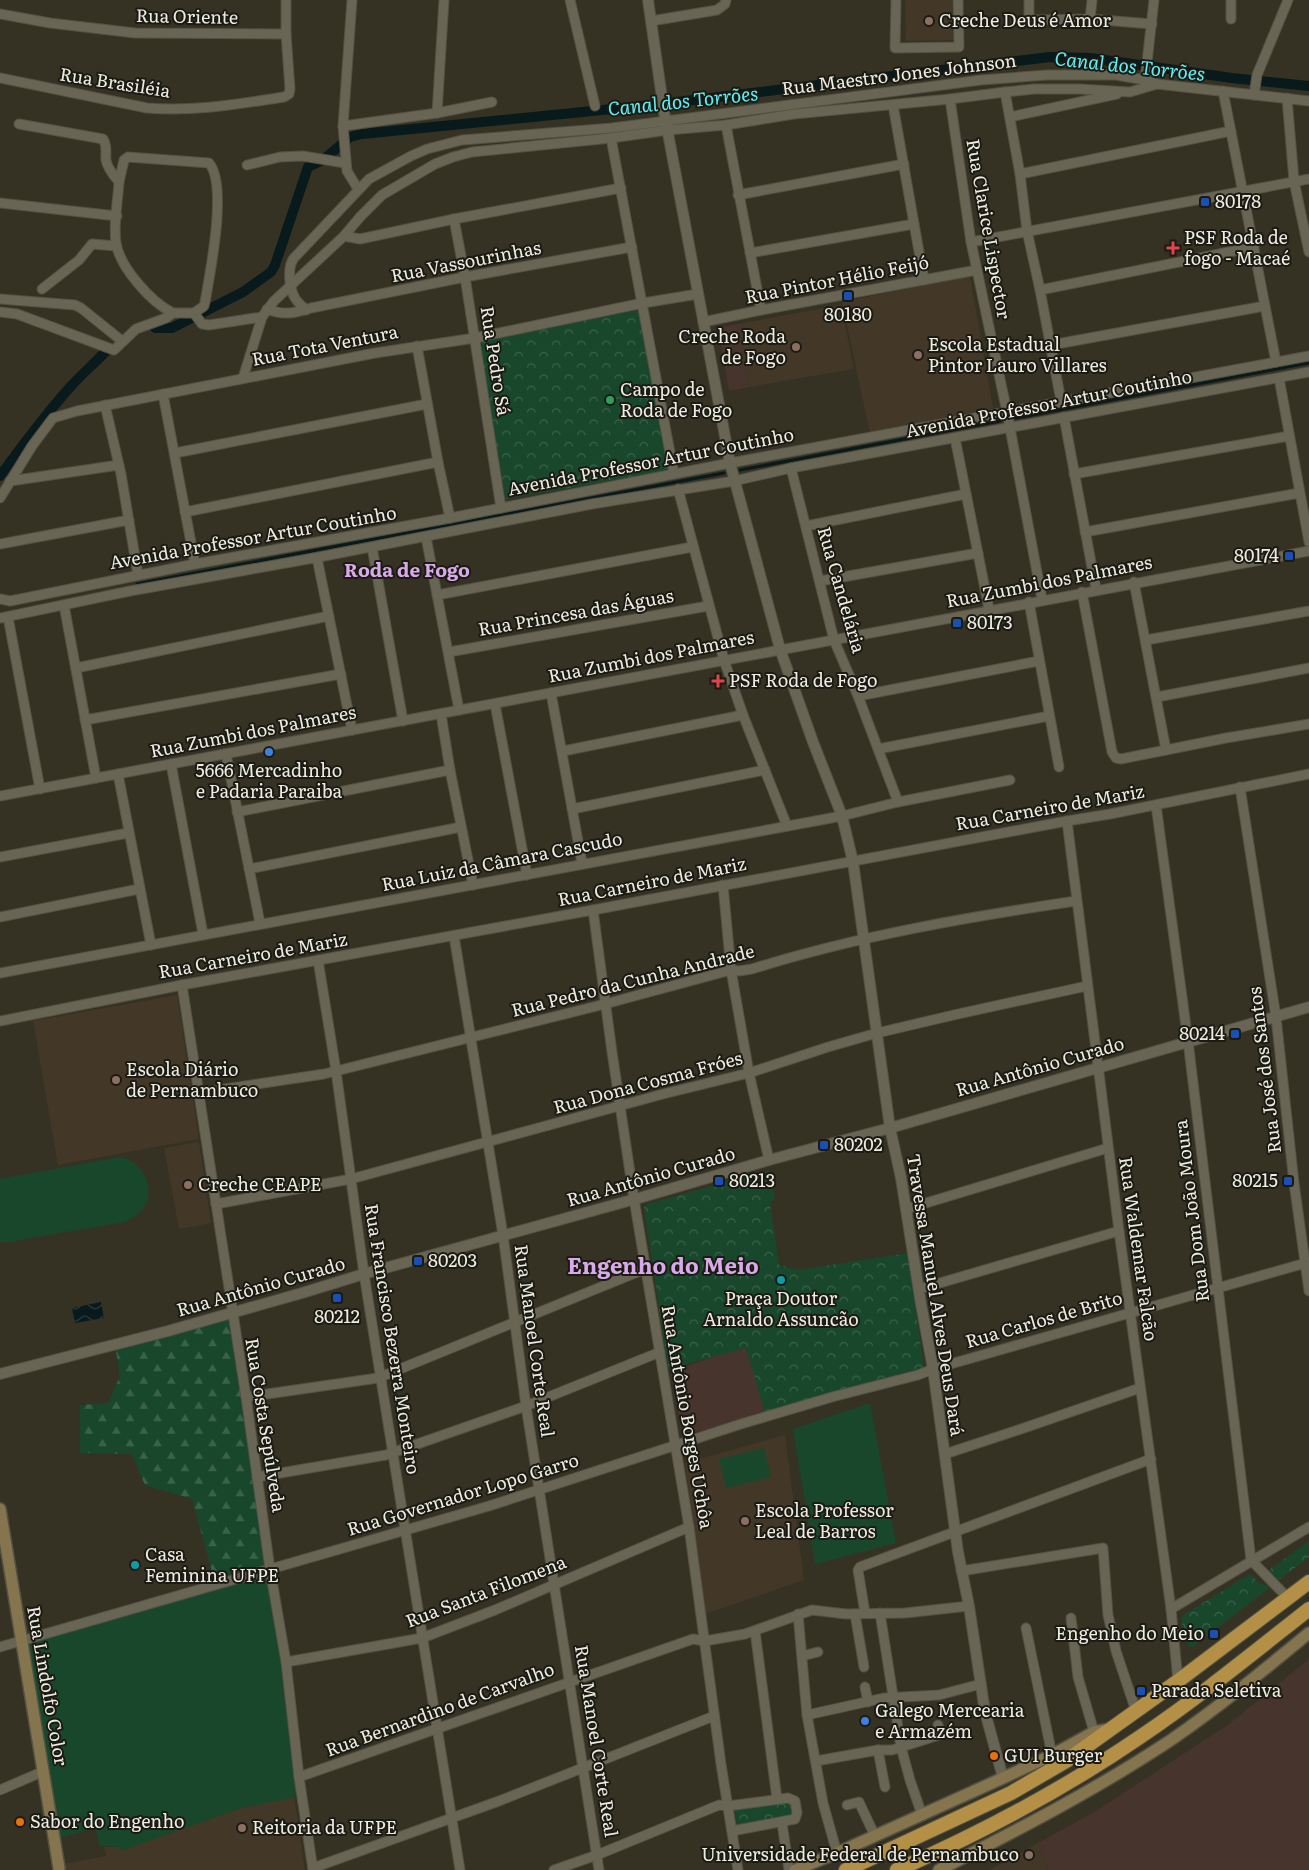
<svg xmlns="http://www.w3.org/2000/svg" width="1309" height="1870" font-family="Literata,serif">
<style>
.commercial{fill:#47342d}
.education{fill:#433728}
.grass{fill:#18472c}
.forest{fill:url(#forest-firs)}
.park{fill:url(#park-crowns)}
.water{fill:url(#water-waves)}
.lines{fill:none;stroke-linecap:round;stroke-linejoin:round}
.stream{stroke:#081a1b;stroke-width:3}
.canal{stroke:#081a1b;stroke-width:10}
.minor-casing{stroke:#535143;stroke-width:11}
.tertiary-casing{stroke:#535143;stroke-width:12}
.secondary-casing{stroke:#535143;stroke-width:14}
.trunk-casing{stroke:#535143;stroke-width:16}
.minor{stroke:#696554;stroke-width:9}
.tertiary{stroke:#696554;stroke-width:10}
.secondary{stroke:#85754f;stroke-width:11}
.trunk{stroke:#b49047;stroke-width:14}
.education-dot{fill:#8d6e63;stroke:#1b1a13;stroke-width:2}
.transit-dot{fill:#1a4fb4;stroke:#1b1a13;stroke-width:2}
.health-dot{fill:#e0444e;stroke:#1b1a13;stroke-width:2}
.leisure-dot{fill:#2e9e5b;stroke:#1b1a13;stroke-width:2}
.shop-dot{fill:#3f7fe0;stroke:#1b1a13;stroke-width:2}
.culture-dot{fill:#0f9aa8;stroke:#1b1a13;stroke-width:2}
.food-dot{fill:#e8710a;stroke:#1b1a13;stroke-width:2}
.labels{text-anchor:middle;stroke-width:4;stroke-linejoin:round;paint-order:stroke}
.street-label{font-size:18px;fill:#eeece2;stroke:#1b1a13}
.poi-label{font-size:18px;fill:#eeece2;stroke:#1b1a13;text-anchor:start}
.water-label{font-size:19px;font-style:italic;fill:#62edf4;stroke:#1b1a13}
.neighbourhood-label{font-size:19px;font-weight:bold;fill:#d8aae9;stroke:#1b1a13}
.district-label{font-size:22px;font-weight:bold;fill:#d8aae9;stroke:#1b1a13}
</style>
<defs>
<pattern id="forest-firs" width="22" height="20" patternUnits="userSpaceOnUse" patternTransform="scale(1.25)"><rect width="22" height="20" fill="#18472c"/><path d="M5 1l3.5 6h-7zM16 11l3.5 6h-7z" fill="#3a624a"/></pattern>
<pattern id="park-crowns" width="20" height="18" patternUnits="userSpaceOnUse" patternTransform="scale(1.25)"><rect width="20" height="18" fill="#18472c"/><path d="M2 6a3 3 0 1 1 6 0M12 15a3 3 0 1 1 6 0" fill="none" stroke="#3a624a"/></pattern>
<pattern id="water-waves" width="16" height="10" patternUnits="userSpaceOnUse" patternTransform="scale(1.25)"><rect width="16" height="10" fill="#081a1b"/><path d="M0 5q4-4 8 0t8 0" fill="none" stroke="#2c3b3c"/></pattern>
</defs>
<rect width="100%" height="100%" fill="#353223"/>
<g class="commercial">
<path d="M738,324L749,387L729,391L718,328Z"/>
<path d="M748,1344L768,1411L683,1436L671,1372Z"/>
<path d="M1309,1659V1870H1048L1038,1843L1096,1811L1229,1724Z"/>
</g>
<g class="education">
<path d="M905,0H952L953,40L906,41Z"/>
<path d="M970,276L993,408L870,433L842,302Z"/>
<path d="M841,305L854,369L749,387L738,324Z"/>
<path d="M177,995L199,1139L58,1165L33,1021Z"/>
<path d="M199,1142L211,1223L179,1229L164,1148Z"/>
<path d="M785,1435L804,1580L705,1614L685,1463Z"/>
<path d="M294,1796L305,1870H65L64,1864L106,1856L104,1847H120L121,1850L241,1808Z"/>
<path d="M1038,1843L1048,1870H990Z"/>
</g>
<g class="grass">
<path d="M120,1157C145,1161 160,1195 138,1214C135,1217 129,1219 125,1222L8,1242H0V1179Z"/>
<path d="M870,1403L896,1543L815,1564L793,1429Z"/>
<path d="M764,1448L771,1477L726,1488L719,1459Z"/>
<path d="M270,1569L302,1796L241,1808L121,1851L120,1847L100,1846L95,1828L49,1841L20,1646Z"/>
</g>
<path class="forest" d="M232,1314L270,1569L216,1586L192,1499L145,1485L132,1454L80,1453V1405L108,1403L120,1376L115,1345Z"/>
<g class="park">
<path d="M640,310L670,470L506,499L477,339Z"/>
<path d="M769,1170L775,1198L770,1204L779,1265L798,1270L908,1253L924,1369L766,1416L746,1348L668,1369L644,1207L647,1204Z"/>
<path d="M1309,1541V1557L1280,1579L1272,1578L1268,1571L1269,1570Z"/>
<path d="M1250,1574L1259,1583L1269,1586V1588L1194,1646L1189,1647L1181,1620L1183,1615Z"/>
<path d="M791,1801L794,1815L737,1825L735,1812L736,1809Z"/>
</g>
<path class="water" d="M101,1302L104,1318L75,1323L72,1308Z"/>
<g class="lines">
<g class="stream">
<path d="M1016,418L1309,363"/>
<path d="M740,470L1000,421"/>
<path d="M137,584L724,473"/>
</g>
<g class="canal">
<path d="M155,328H172L243,292L271,272L275,265L308,167L323,160L350,137L362,134L652,105L1050,57L1090,58L1232,78L1309,86"/>
<path d="M0,476C23,445 46,413 73,384C83,373 95,363 106,351"/>
</g>
<defs>
<g id="minor">
<path d="M352,0L343,126L347,171L358,189"/>
<path d="M570,0L595,106"/>
<path d="M896,0L895,48L959,47L958,0"/>
<path d="M1029,0V16L1033,20L1090,19L1152,24"/>
<path d="M0,14L50,23L135,33L286,34"/>
<path d="M1090,19L1092,0"/>
<path d="M1231,19V0"/>
<path d="M651,21L717,10L725,4L726,0"/>
<path d="M0,78L147,108C194,112 238,104 284,97L289,94L290,89L286,34V0"/>
<path d="M1145,80L1154,0"/>
<path d="M1223,91L1276,362"/>
<path d="M1005,92L1020,174L1027,231L1040,290L1061,401"/>
<path d="M1254,95L1257,75L1288,0"/>
<path d="M1287,98L1294,181L1309,252"/>
<path d="M950,99L971,242L1007,412L1042,599"/>
<path d="M893,105L924,280"/>
<path d="M437,113L444,0"/>
<path d="M1010,117L1117,94"/>
<path d="M19,124L103,139C108,147 105,151 106,160C107,168 114,176 119,182C118,201 113,224 116,243C120,268 152,303 173,313"/>
<path d="M726,125L761,310"/>
<path d="M343,126L437,113L492,102"/>
<path d="M611,138L674,474"/>
<path d="M247,165L280,157L303,156L345,163"/>
<path d="M1020,174L1231,131"/>
<path d="M119,182L124,160L128,157L209,163C228,185 210,273 205,302L204,306L194,313"/>
<path d="M738,195L904,164"/>
<path d="M0,203L117,216"/>
<path d="M454,219L465,277L501,508"/>
<path d="M344,236L360,239L454,219L621,188"/>
<path d="M971,242L1309,179"/>
<path d="M750,253L914,224"/>
<path d="M42,289L79,260L92,244L116,246"/>
<path d="M1040,290L1254,247"/>
<path d="M0,299L75,305L81,308L122,341"/>
<path d="M267,309C284,316 295,313 311,308L465,277L632,247"/>
<path d="M306,310C302,306 298,303 295,298C289,288 287,267 294,258L369,179L411,156L427,149L462,140L612,128L981,80L1047,75H1116L1145,80L1157,84L1309,101"/>
<path d="M0,312L17,314L114,350L136,329L166,318L173,313H194"/>
<path d="M194,313L202,324L209,325L262,317"/>
<path d="M703,322L761,310L977,270"/>
<path d="M1051,345L1265,306"/>
<path d="M417,346L438,462L450,518"/>
<path d="M243,378L262,317L274,301L344,236L360,217L382,195L435,164L453,157L472,152L611,138L668,130L726,125L794,114L950,99L1005,92L1034,89H1079L1130,92L1157,84"/>
<path d="M1279,378L1309,542"/>
<path d="M163,394L195,564"/>
<path d="M105,405L121,474L138,575"/>
<path d="M1064,417L1096,589"/>
<path d="M955,438L989,609"/>
<path d="M175,453L427,404"/>
<path d="M791,468L834,640L858,696L898,802"/>
<path d="M1074,474L1289,436"/>
<path d="M10,481L119,465"/>
<path d="M678,489L724,660L743,715L787,826"/>
<path d="M0,498L32,446L53,418L77,411L375,353L475,338L643,303L698,294"/>
<path d="M185,512L438,462"/>
<path d="M806,526L966,494"/>
<path d="M1085,532L1299,493"/>
<path d="M426,537L459,710"/>
<path d="M0,544L129,520"/>
<path d="M372,547L403,721"/>
<path d="M317,558L352,730"/>
<path d="M820,581L978,553"/>
<path d="M1134,582L1166,750"/>
<path d="M1082,592L1112,752L1116,758L1121,759L1226,738L1309,724"/>
<path d="M437,595L692,547"/>
<path d="M0,599L10,601L195,564L450,518L730,463L1309,356"/>
<path d="M1029,602L1059,767"/>
<path d="M64,605L96,778"/>
<path d="M8,617L40,789"/>
<path d="M0,618L130,591L314,558L592,504L734,481L791,468L1309,372"/>
<path d="M1146,640L1309,611"/>
<path d="M449,652L708,606"/>
<path d="M76,668L329,616"/>
<path d="M551,693L582,863"/>
<path d="M858,696L1039,661"/>
<path d="M1157,697L1309,668"/>
<path d="M495,704L527,875"/>
<path d="M441,714L450,770L473,885"/>
<path d="M85,720L341,674"/>
<path d="M878,749L1049,716"/>
<path d="M563,751L743,715"/>
<path d="M226,754L260,923"/>
<path d="M171,764L203,934"/>
<path d="M118,774L151,945"/>
<path d="M1240,787L1276,1017L1294,1183L1309,1291"/>
<path d="M0,796C436,715 872,631 1309,551"/>
<path d="M1156,805L1188,1041L1251,1560L1288,1598"/>
<path d="M572,809L765,770"/>
<path d="M237,812L450,770"/>
<path d="M1067,821L1119,1231L1171,1609L1178,1681"/>
<path d="M0,857L128,833"/>
<path d="M249,869L461,827"/>
<path d="M723,885L731,970L749,1073L769,1160"/>
<path d="M593,910L612,1052L634,1199L689,1527L721,1764L738,1870"/>
<path d="M0,917L139,889"/>
<path d="M454,936L503,1235L526,1406L599,1870"/>
<path d="M318,960L336,1071L364,1274L460,1870"/>
<path d="M0,973L842,816L898,802L1010,780"/>
<path d="M182,985L246,1397L270,1569L286,1662L299,1777L313,1870"/>
<path d="M0,1021L182,985L593,910L1067,821L1110,814L1309,774"/>
<path d="M198,1093L324,1074L605,1004L731,970L739,971L752,969C857,936 968,917 1076,901"/>
<path d="M216,1204L351,1179L663,1094L749,1073L828,1047L877,1033L958,1014L1087,986"/>
<path d="M906,1209L1108,1148"/>
<path d="M919,1289L1119,1231"/>
<path d="M246,1397L378,1378L645,1269"/>
<path d="M945,1454L1024,1428L1140,1388"/>
<path d="M257,1477L386,1455L526,1406L660,1352"/>
<path d="M961,1571L1103,1548L1108,1615L1116,1651L1136,1711"/>
<path d="M1171,1609L1309,1527"/>
<path d="M865,1613L858,1570L860,1567L1151,1459"/>
<path d="M880,1613L901,1747L910,1780L922,1815"/>
<path d="M798,1614L807,1715L823,1803L837,1853"/>
<path d="M855,1614L864,1667"/>
<path d="M1071,1618L1078,1677L1094,1732"/>
<path d="M1026,1628L1052,1755"/>
<path d="M755,1631L777,1799"/>
<path d="M0,1647L489,1506L741,1424L832,1397L918,1375L933,1369L1309,1262"/>
<path d="M802,1656L818,1652"/>
<path d="M286,1662L422,1638L495,1610L689,1527"/>
<path d="M865,1687L868,1702"/>
<path d="M807,1715L884,1698L939,1695L981,1684"/>
<path d="M878,1750L885,1787"/>
<path d="M816,1761L878,1750H892L939,1735L940,1732L938,1725"/>
<path d="M299,1777L693,1639L705,1641L745,1634L812,1610L846,1614L905,1613L969,1606"/>
<path d="M0,1790L44,1771"/>
<path d="M847,1805L859,1802L875,1836"/>
<path d="M782,1823L789,1870"/>
<path d="M313,1868L499,1801L714,1716"/>
<path d="M554,1870L597,1855L719,1805L728,1806L788,1798L795,1801L797,1813L795,1819L732,1831"/>
</g>
<g id="tertiary">
<path d="M648,0L664,112L730,463L780,649L813,742L842,816L853,862L890,1128L901,1178L921,1304L933,1369L958,1552L969,1606L985,1712L1003,1778"/>
<path d="M0,1374L168,1331L302,1293L367,1273L639,1198L769,1160L890,1128L1309,1007"/>
</g>
<g id="secondary">
<path d="M0,1509L59,1868"/>
<path d="M795,1870L837,1853L1003,1778L1052,1755L1094,1732L1110,1729"/>
<path d="M939,1870C1018,1830 1097,1789 1171,1740C1219,1707 1264,1670 1309,1633"/>
</g>
<g id="trunk">
<path d="M846,1870L1011,1793L1066,1761L1178,1681L1309,1582"/>
<path d="M897,1870C981,1833 1064,1789 1140,1737C1198,1698 1253,1653 1309,1609"/>
</g>
</defs>
<use href="#minor" class="minor-casing"/>
<use href="#tertiary" class="tertiary-casing"/>
<use href="#secondary" class="secondary-casing"/>
<use href="#trunk" class="trunk-casing"/>
<use href="#minor" class="minor"/>
<use href="#tertiary" class="tertiary"/>
<use href="#secondary" class="secondary"/>
<use href="#trunk" class="trunk"/>
</g>
<g class="education-dot">
<circle cx="929" cy="21" r="5"/>
<circle cx="796" cy="347" r="5"/>
<circle cx="918" cy="355" r="5"/>
<circle cx="116" cy="1080" r="5"/>
<circle cx="188" cy="1185" r="5"/>
<circle cx="745" cy="1521" r="5"/>
<circle cx="242" cy="1828" r="5"/>
<circle cx="1029" cy="1855" r="5"/>
</g>
<g class="transit-dot">
<rect x="1200" y="197" width="10" height="10" rx="2.5"/>
<rect x="843" y="291" width="10" height="10" rx="2.5"/>
<rect x="1284" y="551" width="10" height="10" rx="2.5"/>
<rect x="952" y="618" width="10" height="10" rx="2.5"/>
<rect x="1230" y="1029" width="10" height="10" rx="2.5"/>
<rect x="819" y="1140" width="10" height="10" rx="2.5"/>
<rect x="714" y="1176" width="10" height="10" rx="2.5"/>
<rect x="1283" y="1176" width="10" height="10" rx="2.5"/>
<rect x="413" y="1256" width="10" height="10" rx="2.5"/>
<rect x="332" y="1293" width="10" height="10" rx="2.5"/>
<rect x="1209" y="1629" width="10" height="10" rx="2.5"/>
<rect x="1136" y="1686" width="10" height="10" rx="2.5"/>
</g>
<g class="health-dot">
<path d="M1170.5 240.5h5v5h5v5h-5v5h-5v-5h-5v-5h5z"/>
<path d="M715.5 673.5h5v5h5v5h-5v5h-5v-5h-5v-5h5z"/>
</g>
<circle class="leisure-dot" cx="610" cy="400" r="5"/>
<g class="shop-dot">
<circle cx="269" cy="752" r="5"/>
<circle cx="865" cy="1721" r="5"/>
</g>
<g class="culture-dot">
<circle cx="781" cy="1280" r="5"/>
<circle cx="135" cy="1565" r="5"/>
</g>
<g class="food-dot">
<circle cx="994" cy="1756" r="5"/>
<circle cx="20" cy="1822" r="5"/>
</g>
<g class="labels">
<g class="street-label">
<text transform="translate(187 17) rotate(1)" y="6">Rua Oriente</text>
<text transform="translate(899 75) rotate(-7)" y="6">Rua Maestro Jones Johnson</text>
<text transform="translate(115 83) rotate(9)" y="6">Rua Brasiléia</text>
<text transform="translate(988 229) rotate(80)" y="6">Rua Clarice Lispector</text>
<text transform="translate(466 262) rotate(-11)" y="6">Rua Vassourinhas</text>
<text transform="translate(837 280) rotate(-11)" y="6">Rua Pintor Hélio Feijó</text>
<text transform="translate(325 346) rotate(-11)" y="6">Rua Tota Ventura</text>
<text transform="translate(495 361) rotate(81)" y="6">Rua Pedro Sá</text>
<text transform="translate(1049 404) rotate(-11)" y="6">Avenida Professor Artur Coutinho</text>
<text transform="translate(651 462) rotate(-11)" y="6">Avenida Professor Artur Coutinho</text>
<text transform="translate(253 538) rotate(-10)" y="6">Avenida Professor Artur Coutinho</text>
<text transform="translate(1049 582) rotate(-11)" y="6">Rua Zumbi dos Palmares</text>
<text transform="translate(841 590) rotate(74)" y="6">Rua Candelária</text>
<text transform="translate(576 613) rotate(-10)" y="6">Rua Princesa das Águas</text>
<text transform="translate(651 657) rotate(-11)" y="6">Rua Zumbi dos Palmares</text>
<text transform="translate(253 732) rotate(-11)" y="6">Rua Zumbi dos Palmares</text>
<text transform="translate(1050 808) rotate(-10)" y="6">Rua Carneiro de Mariz</text>
<text transform="translate(502 862) rotate(-11)" y="6">Rua Luiz da Câmara Cascudo</text>
<text transform="translate(652 882) rotate(-11)" y="6">Rua Carneiro de Mariz</text>
<text transform="translate(253 956) rotate(-10)" y="6">Rua Carneiro de Mariz</text>
<text transform="translate(633 981) rotate(-14)" y="6">Rua Pedro da Cunha Andrade</text>
<text transform="translate(1040 1067) rotate(-16)" y="6">Rua Antônio Curado</text>
<text transform="translate(1265 1070) rotate(-97)" y="6">Rua José dos Santos</text>
<text transform="translate(648 1083) rotate(-15)" y="6">Rua Dona Cosma Fróes</text>
<text transform="translate(651 1177) rotate(-16)" y="6">Rua Antônio Curado</text>
<text transform="translate(1192 1211) rotate(-97)" y="6">Rua Dom João Moura</text>
<text transform="translate(1138 1249) rotate(82)" y="6">Rua Waldemar Falcão</text>
<text transform="translate(261 1287) rotate(-16)" y="6">Rua Antônio Curado</text>
<text transform="translate(935 1295) rotate(81)" y="6">Travessa Manuel Alves Deus Dará</text>
<text transform="translate(1044 1320) rotate(-16)" y="6">Rua Carlos de Brito</text>
<text transform="translate(392 1339) rotate(81)" y="6">Rua Francisco Bezerra Monteiro</text>
<text transform="translate(534 1341) rotate(82)" y="6">Rua Manoel Corte Real</text>
<text transform="translate(687 1417) rotate(80)" y="6">Rua Antônio Borges Uchôa</text>
<text transform="translate(265 1425) rotate(81)" y="6">Rua Costa Sepúlveda</text>
<text transform="translate(463 1495) rotate(-17)" y="6">Rua Governador Lopo Garro</text>
<text transform="translate(486 1592) rotate(-21)" y="6">Rua Santa Filomena</text>
<text transform="translate(47 1686) rotate(80)" y="6">Rua Lindolfo Color</text>
<text transform="translate(440 1710) rotate(-20)" y="6">Rua Bernardino de Carvalho</text>
<text transform="translate(596 1741) rotate(81)" y="6">Rua Manoel Corte Real</text>
</g>
<g class="poi-label">
<text x="939" y="27">Creche Deus é Amor</text>
<text x="1215" y="208">80178</text>
<text x="1184" y="244">PSF Roda de<tspan x="1184" dy="21">fogo - Macaé</tspan></text>
<text x="848" y="321" text-anchor="middle">80180</text>
<text x="786" y="343" text-anchor="end">Creche Roda<tspan x="786" dy="21">de Fogo</tspan></text>
<text x="928" y="351">Escola Estadual<tspan x="928" dy="21">Pintor Lauro Villares</tspan></text>
<text x="620" y="396">Campo de<tspan x="620" dy="21">Roda de Fogo</tspan></text>
<text x="1279" y="562" text-anchor="end">80174</text>
<text x="967" y="629">80173</text>
<text x="729" y="687">PSF Roda de Fogo</text>
<text x="269" y="777" text-anchor="middle">5666 Mercadinho<tspan x="269" dy="21">e Padaria Paraiba</tspan></text>
<text x="1225" y="1040" text-anchor="end">80214</text>
<text x="126" y="1076">Escola Diário<tspan x="126" dy="21">de Pernambuco</tspan></text>
<text x="834" y="1151">80202</text>
<text x="729" y="1187">80213</text>
<text x="1278" y="1187" text-anchor="end">80215</text>
<text x="198" y="1191">Creche CEAPE</text>
<text x="428" y="1267">80203</text>
<text x="781" y="1305" text-anchor="middle">Praça Doutor<tspan x="781" dy="21">Arnaldo Assuncão</tspan></text>
<text x="337" y="1323" text-anchor="middle">80212</text>
<text x="755" y="1517">Escola Professor<tspan x="755" dy="21">Leal de Barros</tspan></text>
<text x="145" y="1561">Casa<tspan x="145" dy="21">Feminina UFPE</tspan></text>
<text x="1204" y="1640" text-anchor="end">Engenho do Meio</text>
<text x="1151" y="1697">Parada Seletiva</text>
<text x="875" y="1717">Galego Mercearia<tspan x="875" dy="21">e Armazém</tspan></text>
<text x="1004" y="1762">GUI Burger</text>
<text x="30" y="1828">Sabor do Engenho</text>
<text x="252" y="1834">Reitoria da UFPE</text>
<text x="1019" y="1861" text-anchor="end">Universidade Federal de Pernambuco</text>
</g>
<g class="water-label">
<text transform="translate(1130 66) rotate(6)" y="7">Canal dos Torrões</text>
<text transform="translate(683 101) rotate(-6)" y="7">Canal dos Torrões</text>
</g>
<g class="neighbourhood-label">
<text x="407" y="577">Roda de Fogo</text>
</g>
<g class="district-label">
<text x="663" y="1274">Engenho do Meio</text>
</g>
</g>
</svg>
